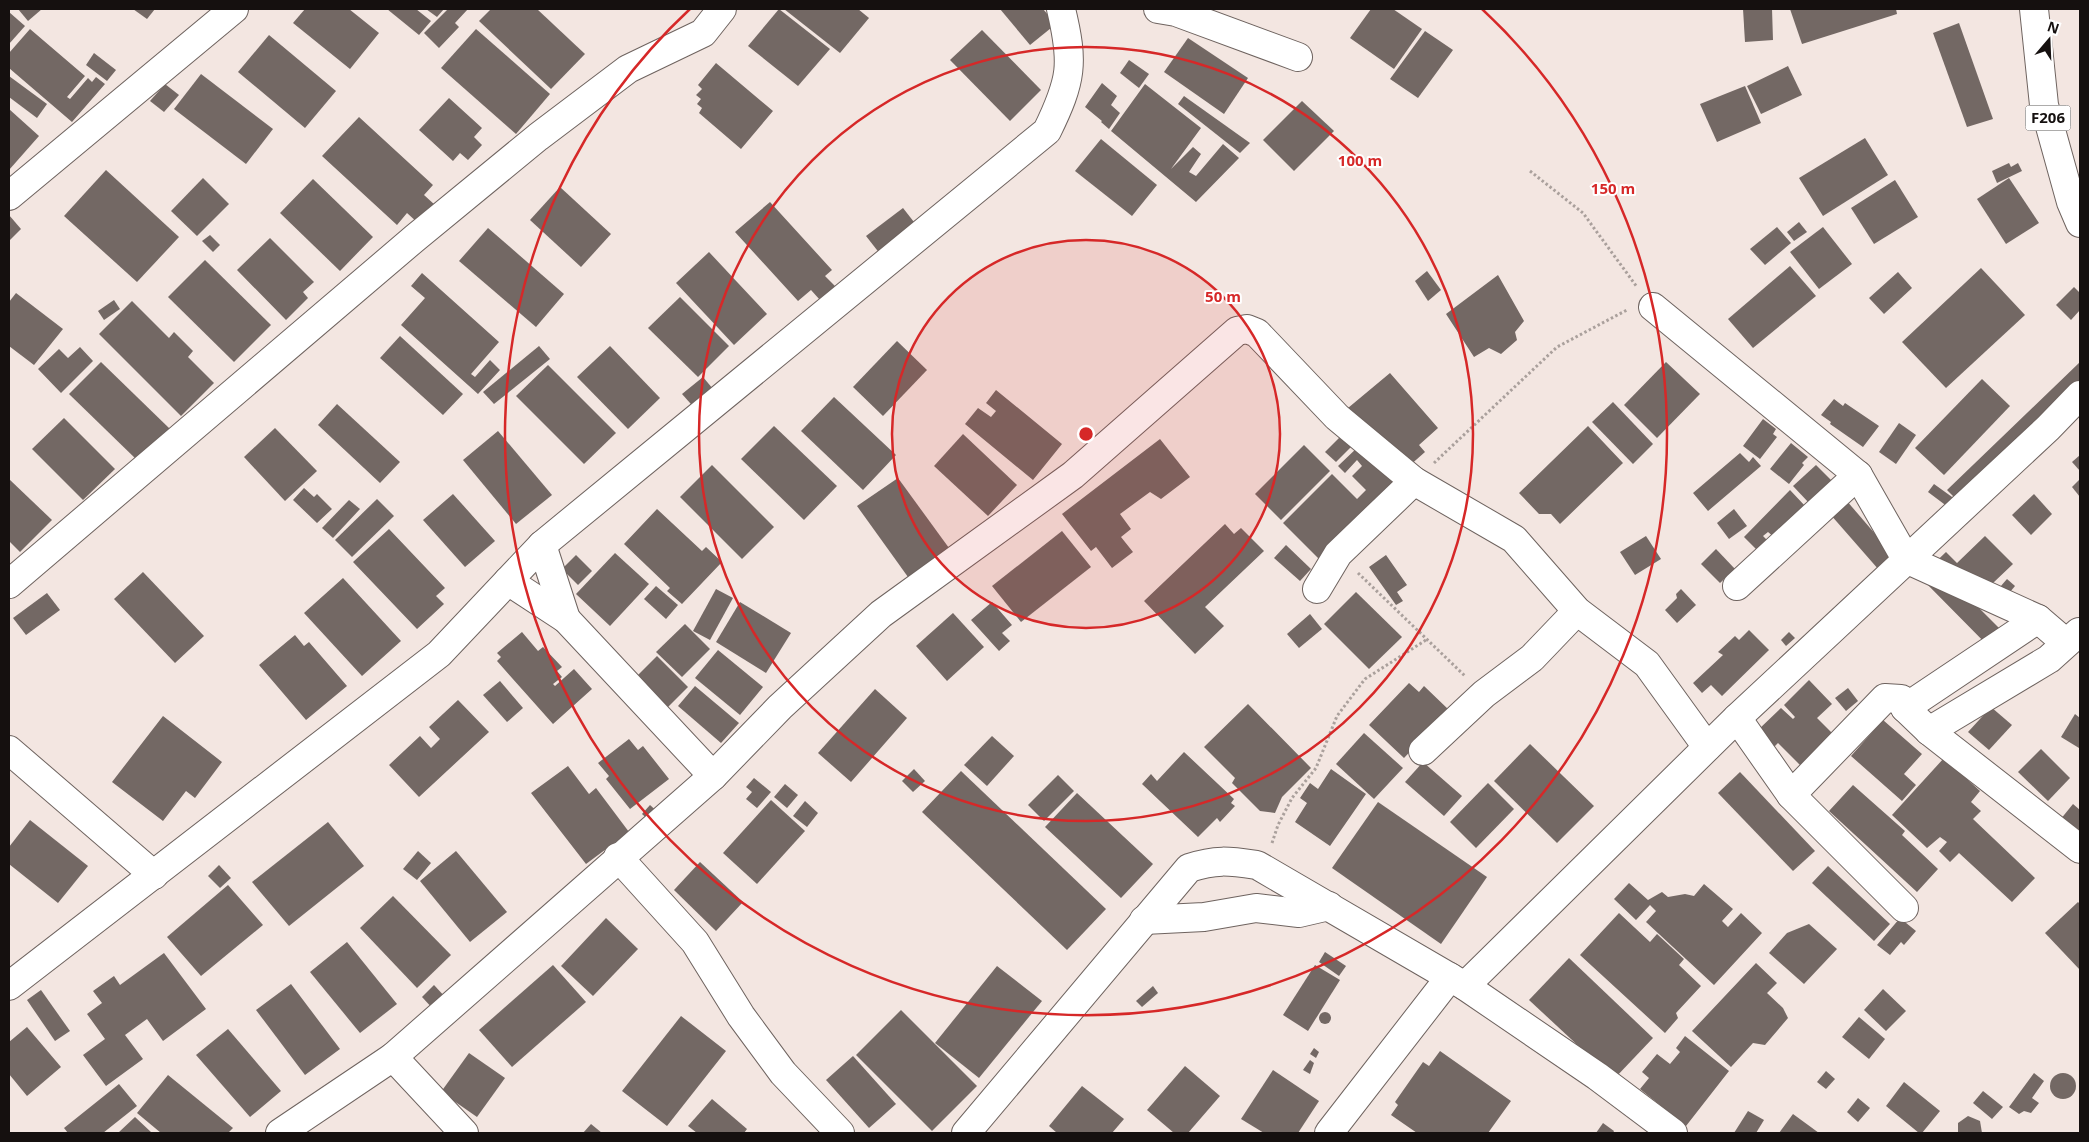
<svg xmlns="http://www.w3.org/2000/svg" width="2089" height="1142" font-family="'Open Sans',sans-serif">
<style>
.building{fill:#736864}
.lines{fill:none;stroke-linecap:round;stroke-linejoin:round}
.minor-casing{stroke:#6e635f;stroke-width:30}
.major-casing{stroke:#6e635f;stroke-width:30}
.path{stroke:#aaa09c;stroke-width:3;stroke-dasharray:2.5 2.5;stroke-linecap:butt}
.minor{stroke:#fff;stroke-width:28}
.major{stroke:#fff;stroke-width:28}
.ring{fill:none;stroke:#d62828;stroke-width:2.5}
.labels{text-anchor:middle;stroke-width:4;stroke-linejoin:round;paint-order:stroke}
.shield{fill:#fff;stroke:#5b5857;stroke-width:1}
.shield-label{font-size:15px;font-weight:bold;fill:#15100f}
.centre{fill:#d62828;stroke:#fff;stroke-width:2.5}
.ring-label{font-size:15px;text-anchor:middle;font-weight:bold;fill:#d62828;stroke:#fff;stroke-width:4;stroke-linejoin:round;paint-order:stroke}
</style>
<rect width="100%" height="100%" fill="#f3e6e1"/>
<g class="building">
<path d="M18,9H42L28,21Z"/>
<path d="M133,9H155L147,19Z"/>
<path d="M305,9H349L379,33L350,69L293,23Z"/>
<path d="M387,9H416L431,21L419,35Z"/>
<path d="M426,9H444L437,17Z"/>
<path d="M448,9H468L455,23L459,27L439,48L424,33Z"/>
<path d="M491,9H537L585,54L551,89L479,21Z"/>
<path d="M779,9L830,49L798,86L748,46Z"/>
<path d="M784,9H858L869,18L840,53Z"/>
<path d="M1000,9H1043L1056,24L1030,45Z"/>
<path d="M1371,9H1393L1422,29L1394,69L1350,38Z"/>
<path d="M1743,9H1772L1773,40L1745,42Z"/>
<path d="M1790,9H1896L1897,14L1802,44Z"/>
<path d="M9,12L25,26L9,44Z"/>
<path d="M1959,23L1993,119L1967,127L1933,33Z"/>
<path d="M30,29L85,76L67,97L70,99L88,78L92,82L96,77L105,84L72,122L9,68V53Z"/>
<path d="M476,29L550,94L516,134L441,68Z"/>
<path d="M982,30L1041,90L1010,121L950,60Z"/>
<path d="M1425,31L1453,50L1418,98L1390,79Z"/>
<path d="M269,35L336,91L305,128L238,72Z"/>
<path d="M1188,38L1248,78L1224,114L1164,72Z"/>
<path d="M94,53L116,70L107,81L86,65Z"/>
<path d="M1129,60L1149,74L1139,88L1120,73Z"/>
<path d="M716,63L773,111L741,149L699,113L702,108L697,104L701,99L696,95L702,89L698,85Z"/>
<path d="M1788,66L1802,95L1761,114L1747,86Z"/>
<path d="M201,74L273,129L246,164L174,109Z"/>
<path d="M9,76L47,104L37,118L9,97Z"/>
<path d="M1102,83L1117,96L1111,105L1120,113L1109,129L1101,122L1102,121L1085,107Z"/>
<path d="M165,84L179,95L164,112L150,101Z"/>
<path d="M1145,84L1201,128L1171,169L1193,147L1201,154L1189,172L1196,176L1223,144L1239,158L1196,202L1111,131Z"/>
<path d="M1745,86L1761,123L1717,142L1700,104Z"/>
<path d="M1184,96L1250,143L1240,153L1178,104Z"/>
<path d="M449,98L482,128L474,137L482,145L468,160L460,153L453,161L419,130Z"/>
<path d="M1302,101L1334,131L1294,171L1263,140Z"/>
<path d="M9,109L39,136L9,170Z"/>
<path d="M359,117L433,185L424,195L435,205L418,223L407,213L397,225L322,156Z"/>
<path d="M1865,138L1888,175L1823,216L1799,178Z"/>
<path d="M1101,139L1157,185L1132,216L1075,171Z"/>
<path d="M2009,163L2011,167L2018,163L2022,171L1997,183L1992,171Z"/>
<path d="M106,170L179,237L137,282L64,216Z"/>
<path d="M203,178L229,204L197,236L171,211Z"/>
<path d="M2009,178L2039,223L2006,244L1977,199Z"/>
<path d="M313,179L373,237L340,271L280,213Z"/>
<path d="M1895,180L1918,217L1874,244L1851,208Z"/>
<path d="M560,187L611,234L581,267L530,220Z"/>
<path d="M770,202L832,270L825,276L835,286L820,300L811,290L798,301L735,232Z"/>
<path d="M903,208L921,231L884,259L866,236Z"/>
<path d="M9,215L21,229L9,241Z"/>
<path d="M1799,222L1807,232L1794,241L1787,232Z"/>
<path d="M1777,227L1791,243L1765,265L1750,249Z"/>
<path d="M1823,227L1852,264L1819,289L1790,252Z"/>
<path d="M488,228L564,294L536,327L459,261Z"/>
<path d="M210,235L220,245L213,252L202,241Z"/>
<path d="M270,238L314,282L303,292L308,298L286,320L237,270Z"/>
<path d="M709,252L767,314L734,345L676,283Z"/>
<path d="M205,260L271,325L234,362L168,297Z"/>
<path d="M1790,266L1816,296L1753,348L1728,319Z"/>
<path d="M1981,268L2025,315L1946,388L1902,342Z"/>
<path d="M1427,271L1441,290L1428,301L1415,281Z"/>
<path d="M1898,272L1912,288L1884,314L1869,298Z"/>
<path d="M422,273L499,342L471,374L475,377L490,360L500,370L478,394L401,325L425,298L411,286Z"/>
<path d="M1498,275L1524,321L1515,332L1517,340L1501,354L1489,348L1474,357L1446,314Z"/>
<path d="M2074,287L2080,293V310L2071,320L2056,305Z"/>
<path d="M16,293L63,329L34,365L9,346V302Z"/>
<path d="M680,297L729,346L698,377L648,328Z"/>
<path d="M114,300L120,309L104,320L98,311Z"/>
<path d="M132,301L169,338L174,332L193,351L188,357L214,383L181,416L99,334Z"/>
<path d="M400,336L463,394L443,415L380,358Z"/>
<path d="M897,341L927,370L883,416L853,387Z"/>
<path d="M539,346L550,359L494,404L483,392Z"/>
<path d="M610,346L660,398L628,429L577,377Z"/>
<path d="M80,347L93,361L61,393L38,369L59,349L68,358Z"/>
<path d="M101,362L170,429L138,461L69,394Z"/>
<path d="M1666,362L1700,394L1657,438L1624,405Z"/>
<path d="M2080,362V385L1952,510L1928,492L1934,484L1959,502L1947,490Z"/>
<path d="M548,365L616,433L584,464L516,396Z"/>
<path d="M1390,373L1438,428L1419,445L1425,452L1408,467L1398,466L1348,408Z"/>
<path d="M703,377L718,395L698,412L682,394Z"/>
<path d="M1982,379L2010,406L1944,475L1915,448Z"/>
<path d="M996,390L1062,444L1033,480L965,424L978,408L991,417L996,411L986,403Z"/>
<path d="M834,397L896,455L863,490L801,431Z"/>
<path d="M1834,399L1843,406L1845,403L1879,426L1863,447L1830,424L1831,422L1821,415Z"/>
<path d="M1613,402L1653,444L1633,464L1592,422Z"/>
<path d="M337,404L400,462L380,483L318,425Z"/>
<path d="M64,418L115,469L83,500L32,449Z"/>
<path d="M1763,419L1776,429L1773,434L1777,437L1760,459L1743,446Z"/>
<path d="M1899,423L1916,435L1896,464L1879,452Z"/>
<path d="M774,426L837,486L804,520L741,459Z"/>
<path d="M1588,426L1623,463L1560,524L1551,514H1539L1519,493Z"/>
<path d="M275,428L317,471L285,501L244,457Z"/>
<path d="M498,431L552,495L516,524L463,460Z"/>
<path d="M963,434L1017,485L988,516L934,466Z"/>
<path d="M1341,436L1352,446L1336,462L1325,452Z"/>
<path d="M1160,439L1190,477L1161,499L1150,492L1120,514L1131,529L1121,537L1133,552L1112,568L1096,547L1091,551L1062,514Z"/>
<path d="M1791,443L1808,457L1802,463L1804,465L1789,484L1770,469Z"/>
<path d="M1304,445L1330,471L1281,520L1255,494Z"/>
<path d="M1359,446L1395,482L1319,559L1283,523L1332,474L1357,499L1366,490L1352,476L1362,466L1357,460L1345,473L1338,466Z"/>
<path d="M1740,453L1749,462L1753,457L1761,466L1708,511L1693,493Z"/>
<path d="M2080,455V471L2072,462Z"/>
<path d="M712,465L774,527L742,559L680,497Z"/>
<path d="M1816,465L1832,481L1809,503L1793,486Z"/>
<path d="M898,478L949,548L908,577L857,506Z"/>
<path d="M9,479L52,520L20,552L9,541Z"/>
<path d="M2080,479V497L2072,487Z"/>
<path d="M304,488L314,497L317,494L332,509L317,523L293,500Z"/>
<path d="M1790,490L1806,507L1775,538L1768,532L1763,536L1768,541L1758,551L1744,537Z"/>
<path d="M453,494L495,541L465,567L423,520Z"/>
<path d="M2034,494L2052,514L2031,535L2012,515Z"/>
<path d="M377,499L394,516L352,557L335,540Z"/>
<path d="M349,500L360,509L333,538L322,528Z"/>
<path d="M1846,500L1895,557L1879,570L1830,514Z"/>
<path d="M657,509L702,551L706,547L722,562L682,604L667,591L670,588L624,544Z"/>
<path d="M1734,509L1747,526L1729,539L1717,523Z"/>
<path d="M1225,524L1234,534L1241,528L1264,551L1205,607L1224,626L1195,654L1144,601Z"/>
<path d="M389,529L445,588L436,596L444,604L417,629L353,562Z"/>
<path d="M1062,531L1091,567L1021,622L992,586Z"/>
<path d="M1646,536L1661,559L1635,575L1620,552Z"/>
<path d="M1985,536L2013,564L1973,602L2016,645L2001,659L1920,577L1946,552L1957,563Z"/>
<path d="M1286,545L1311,569L1300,581L1274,558Z"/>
<path d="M1716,549L1735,569L1720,583L1701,564Z"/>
<path d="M615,553L649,584L610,626L576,594Z"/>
<path d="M576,555L592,571L578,585L562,569Z"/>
<path d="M1386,555L1407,585L1397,592L1403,601L1396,605L1369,567Z"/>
<path d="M143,572L204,636L175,663L114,599Z"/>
<path d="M343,578L401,641L362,676L304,613Z"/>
<path d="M2007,579L2015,586L1996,609L1987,602Z"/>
<path d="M656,586L678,605L666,619L644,599Z"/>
<path d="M716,589L733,598L710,640L693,631Z"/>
<path d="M1681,589L1696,605L1677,623L1665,610L1677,598L1676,594Z"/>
<path d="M1356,592L1402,637L1369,669L1324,624Z"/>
<path d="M47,593L60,610L26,635L13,618Z"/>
<path d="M740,602L791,633L766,673L716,642Z"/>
<path d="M992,602L1012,625L1002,633L1010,641L999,651L971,620Z"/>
<path d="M953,613L984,647L947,681L916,646Z"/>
<path d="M1310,614L1322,629L1299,648L1287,634Z"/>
<path d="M685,624L710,649L682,677L656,652Z"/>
<path d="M1749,630L1769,650L1722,696L1711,685L1702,693L1693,683L1723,655L1718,652L1735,636L1739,640Z"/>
<path d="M522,632L538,651L543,647L562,667L557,671L562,677L553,684L555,686L574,669L592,689L553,724L497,661L501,657L497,653Z"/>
<path d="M1789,632L1795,638L1786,646L1781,640Z"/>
<path d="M295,635L304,646L309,642L347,686L306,720L259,665Z"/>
<path d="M718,650L763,687L740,715L695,678Z"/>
<path d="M657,656L688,687L662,713L631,682Z"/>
<path d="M1809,680L1832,704L1817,718L1833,734L1800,765L1778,743L1774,747L1758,730L1781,708L1793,719L1795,717L1784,705Z"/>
<path d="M500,681L523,708L507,722L483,695Z"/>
<path d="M1409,683L1419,692L1424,686L1449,710L1404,758L1369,725Z"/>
<path d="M695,686L739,723L721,743L678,706Z"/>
<path d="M1848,688L1858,701L1846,711L1835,698Z"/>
<path d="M875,689L907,718L851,782L818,753Z"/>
<path d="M458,700L489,732L419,797L389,765L420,736L431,748L440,739L429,727Z"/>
<path d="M1248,704L1311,768L1282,797L1275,813L1260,811L1232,783L1235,778L1204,747Z"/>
<path d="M1991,707L2012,725L1989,750L1968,732Z"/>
<path d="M2075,714L2080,718L2079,748L2061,737Z"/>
<path d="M163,716L222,762L195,798L186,791L163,821L112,782Z"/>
<path d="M1883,720L1922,754L1904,774L1916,785L1902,801L1851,756Z"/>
<path d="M1364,733L1403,768L1374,799L1336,764Z"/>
<path d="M992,736L1014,756L987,786L964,765Z"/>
<path d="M629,739L638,750L643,746L669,779L630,809L606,779L609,776L598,763Z"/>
<path d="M1530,744L1594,806L1557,843L1494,781Z"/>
<path d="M2041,749L2070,778L2048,801L2018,772Z"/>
<path d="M1184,752L1234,799L1231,803L1235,806L1220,822L1217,818L1198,837L1142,784L1151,774L1157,781Z"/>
<path d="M1944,758L1980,791L1971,802L1981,811L1973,819L2035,878L2012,902L1959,853L1950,862L1939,851L1947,842L1940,837L1927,848L1892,815Z"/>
<path d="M1423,762L1462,796L1444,816L1405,782Z"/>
<path d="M568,766L589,794L596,788L629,832L586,864L531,793Z"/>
<path d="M914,769L925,781L913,792L902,781Z"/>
<path d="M1331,769L1366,794L1330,846L1295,822L1307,803L1300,798L1310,783L1318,789Z"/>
<path d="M961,771L1106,909L1067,950L922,812Z"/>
<path d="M1740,772L1815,851L1793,871L1718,793Z"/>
<path d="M1058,775L1074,791L1044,821L1028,805Z"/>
<path d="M754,778L771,792L757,808L746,799L752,792L746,787Z"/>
<path d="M1488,783L1514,809L1476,848L1450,822Z"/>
<path d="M785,784L798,795L787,808L774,797Z"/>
<path d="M1853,785L1905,831L1902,835L1938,869L1917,892L1829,811Z"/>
<path d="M1077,793L1153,864L1121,898L1045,827Z"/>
<path d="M771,800L805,831L757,884L723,853Z"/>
<path d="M805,801L818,813L807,827L793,816Z"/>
<path d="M1378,802L1487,877L1441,944L1332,868Z"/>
<path d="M2073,804L2080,810V837L2060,820Z"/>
<path d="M650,805L661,815L653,824L642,814Z"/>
<path d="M30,820L88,866L58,903L9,864V847Z"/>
<path d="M328,822L364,866L289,926L252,882Z"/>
<path d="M418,851L431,863L417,880L403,869Z"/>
<path d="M456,851L507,912L470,942L420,881Z"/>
<path d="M700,862L743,902L716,931L674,890Z"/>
<path d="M219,865L231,878L220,888L208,876Z"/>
<path d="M1828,866L1890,924L1874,941L1812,883Z"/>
<path d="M1629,883L1648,900L1662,892L1668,897L1685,894L1694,896L1704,884L1733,909L1722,921L1728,927L1741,913L1762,933L1714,985L1646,922L1656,911L1650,905L1636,920L1614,899Z"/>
<path d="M228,885L263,925L201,976L167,937Z"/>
<path d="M393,896L451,955L417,988L360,928Z"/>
<path d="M2078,902L2080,904V970L2045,933Z"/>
<path d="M1619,913L1650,942L1657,934L1684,959L1679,965L1701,986L1676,1013L1678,1018L1665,1033L1580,955Z"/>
<path d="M606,918L638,949L593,996L561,966Z"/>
<path d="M1900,918L1916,931L1904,945L1901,942L1890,955L1877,945Z"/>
<path d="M1809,924L1837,949L1804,984L1769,953L1787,933Z"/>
<path d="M347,942L397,1004L360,1033L310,972Z"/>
<path d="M1325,952L1346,966L1339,976L1319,962Z"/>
<path d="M164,953L206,1009L163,1041L147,1019L125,1035L143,1059L106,1086L83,1055L105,1039L87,1014L102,1003L93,991L114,976L120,985Z"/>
<path d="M1569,958L1653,1038L1614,1079L1529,1000Z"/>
<path d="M1756,963L1777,983L1767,993L1783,1008L1788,1018L1765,1045L1753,1043L1731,1067L1692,1031Z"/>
<path d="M553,965L586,1002L512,1067L479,1030Z"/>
<path d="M1315,965L1340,980L1308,1031L1283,1015Z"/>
<path d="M997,966L1042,1001L979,1078L935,1043Z"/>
<path d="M291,984L340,1049L305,1075L256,1010Z"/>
<path d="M434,985L447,999L435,1011L422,997Z"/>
<path d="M1153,986L1158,993L1142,1007L1136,1001Z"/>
<path d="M1883,989L1906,1011L1886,1031L1864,1010Z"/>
<path d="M41,990L70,1031L55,1041L27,1000Z"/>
<path d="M901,1010L977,1086L932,1131L856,1055Z"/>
<circle cx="1325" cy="1018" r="6"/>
<path d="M681,1016L726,1051L667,1126L622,1091Z"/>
<path d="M1859,1017L1885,1039L1869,1059L1842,1037Z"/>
<path d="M27,1027L61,1067L27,1096L9,1074V1042Z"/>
<path d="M228,1029L281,1091L250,1117L196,1055Z"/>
<path d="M1685,1036L1729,1071L1686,1126L1640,1089L1649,1078L1642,1072L1657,1054L1670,1064L1680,1052L1676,1048Z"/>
<path d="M1314,1048L1319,1052L1316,1058L1310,1054Z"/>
<path d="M1440,1051L1511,1101L1488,1133H1417L1391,1115L1398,1105L1395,1102L1423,1062L1429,1066Z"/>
<path d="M469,1053L505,1078L477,1117L441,1092Z"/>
<path d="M853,1056L896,1104L869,1128L826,1080Z"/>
<path d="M1310,1060L1314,1063L1310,1074L1303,1070Z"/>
<path d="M1185,1066L1220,1096L1188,1133H1174L1147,1110Z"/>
<path d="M1273,1070L1319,1101L1298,1133H1264L1241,1119Z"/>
<path d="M1826,1071L1835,1079L1826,1089L1817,1082Z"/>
<circle cx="2063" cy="1086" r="13"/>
<path d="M2034,1073L2044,1081L2032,1098L2039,1103L2031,1113L2024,1111L2019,1114L2009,1107Z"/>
<path d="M168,1075L233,1128L228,1133H161L137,1113Z"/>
<path d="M1904,1082L1940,1111L1922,1133H1919L1886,1106Z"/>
<path d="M119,1084L137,1106L103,1133H68L64,1128Z"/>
<path d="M1082,1086L1124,1119L1112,1133H1057L1049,1126Z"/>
<path d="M1983,1091L2003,1107L1992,1119L1973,1103Z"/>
<path d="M1858,1098L1870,1108L1858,1122L1847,1112Z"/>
<path d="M712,1099L747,1129L744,1133H697L688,1126Z"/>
<path d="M1748,1111L1764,1120L1756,1133H1734Z"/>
<path d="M1793,1114L1819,1133H1779Z"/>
<path d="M1968,1116L1980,1121L1982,1133H1958V1123Z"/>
<path d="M135,1117L152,1133H118Z"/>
<path d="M1603,1123L1614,1131L1613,1133H1596Z"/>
<path d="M591,1124L602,1133H583Z"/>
</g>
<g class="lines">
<defs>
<g id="minor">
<path d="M1158,9L1176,12L1298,57"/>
<path d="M9,196L234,9"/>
<path d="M1653,307L1858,475L1906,559L2038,619L2066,643"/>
<path d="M542,545L566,619"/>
<path d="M508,581L566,619L713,776"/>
<path d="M9,584L415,238L538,137L628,69L703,33L722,9"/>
<path d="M1737,586L1858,475"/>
<path d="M1317,589L1338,554L1414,481"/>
<path d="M1905,708L2038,619"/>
<path d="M1737,718L1791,795L1904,908"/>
<path d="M1929,731L2049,659L2079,632"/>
<path d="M9,750L154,875"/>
<path d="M1423,751L1484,694L1532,658L1577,611"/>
<path d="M1791,795L1885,698L1901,699L1905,708L1929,731L2080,849"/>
<path d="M618,857L695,942L741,1016L783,1073L840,1133"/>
<path d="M1144,920L1204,917L1256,908L1299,913L1329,906"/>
<path d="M9,986L439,654L542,545L1047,131C1072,80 1074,63 1061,9"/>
<path d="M1465,986L1737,718L2048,428L2080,395"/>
<path d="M393,1057L464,1133"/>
<path d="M280,1133L393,1057L713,776L780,707L881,614L1073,475L1237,331L1247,329L1257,333L1337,417L1414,481L1514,539L1577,611L1647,664L1707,747"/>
<path d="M966,1133L1189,868C1216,859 1229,861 1257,865L1465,986L1597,1076L1673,1133"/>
<path d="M1329,1133L1450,977"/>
</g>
<path id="major" d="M2034,9L2044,105L2071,202L2080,223"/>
</defs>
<use href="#minor" class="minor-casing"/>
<use href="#major" class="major-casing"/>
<g class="path">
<path d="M1530,171L1583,213L1637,287"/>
<path d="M1434,463L1557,347L1627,310"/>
<path d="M1358,573L1465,676"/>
<path d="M1272,843L1278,825L1292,798L1316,768L1337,716L1365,679L1426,640"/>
</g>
<use href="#minor" class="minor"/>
<use href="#major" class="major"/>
</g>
<circle cx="1086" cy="434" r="194" fill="#d62828" fill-opacity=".12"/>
<g class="ring">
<circle cx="1086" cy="434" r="194"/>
<circle cx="1086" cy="434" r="387"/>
<path d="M1482 9A581 581 0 1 1 690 9"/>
</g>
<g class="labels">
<rect class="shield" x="2025.5" y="105.5" width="45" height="25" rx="4"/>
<g class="shield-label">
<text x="2048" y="123">F206</text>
</g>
</g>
<circle cx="1086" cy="434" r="8" class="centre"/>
<g class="ring-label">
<text x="1360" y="166">100 m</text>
<text x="1613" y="194">150 m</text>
<text x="1223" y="302">50 m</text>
</g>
<rect width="2089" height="1142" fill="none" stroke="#15100f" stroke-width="20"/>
<g transform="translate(2049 40) rotate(19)" stroke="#ffffff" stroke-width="4" paint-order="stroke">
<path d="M0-4L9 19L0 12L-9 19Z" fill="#15100f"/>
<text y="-8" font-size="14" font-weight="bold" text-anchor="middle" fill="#15100f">N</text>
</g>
</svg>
